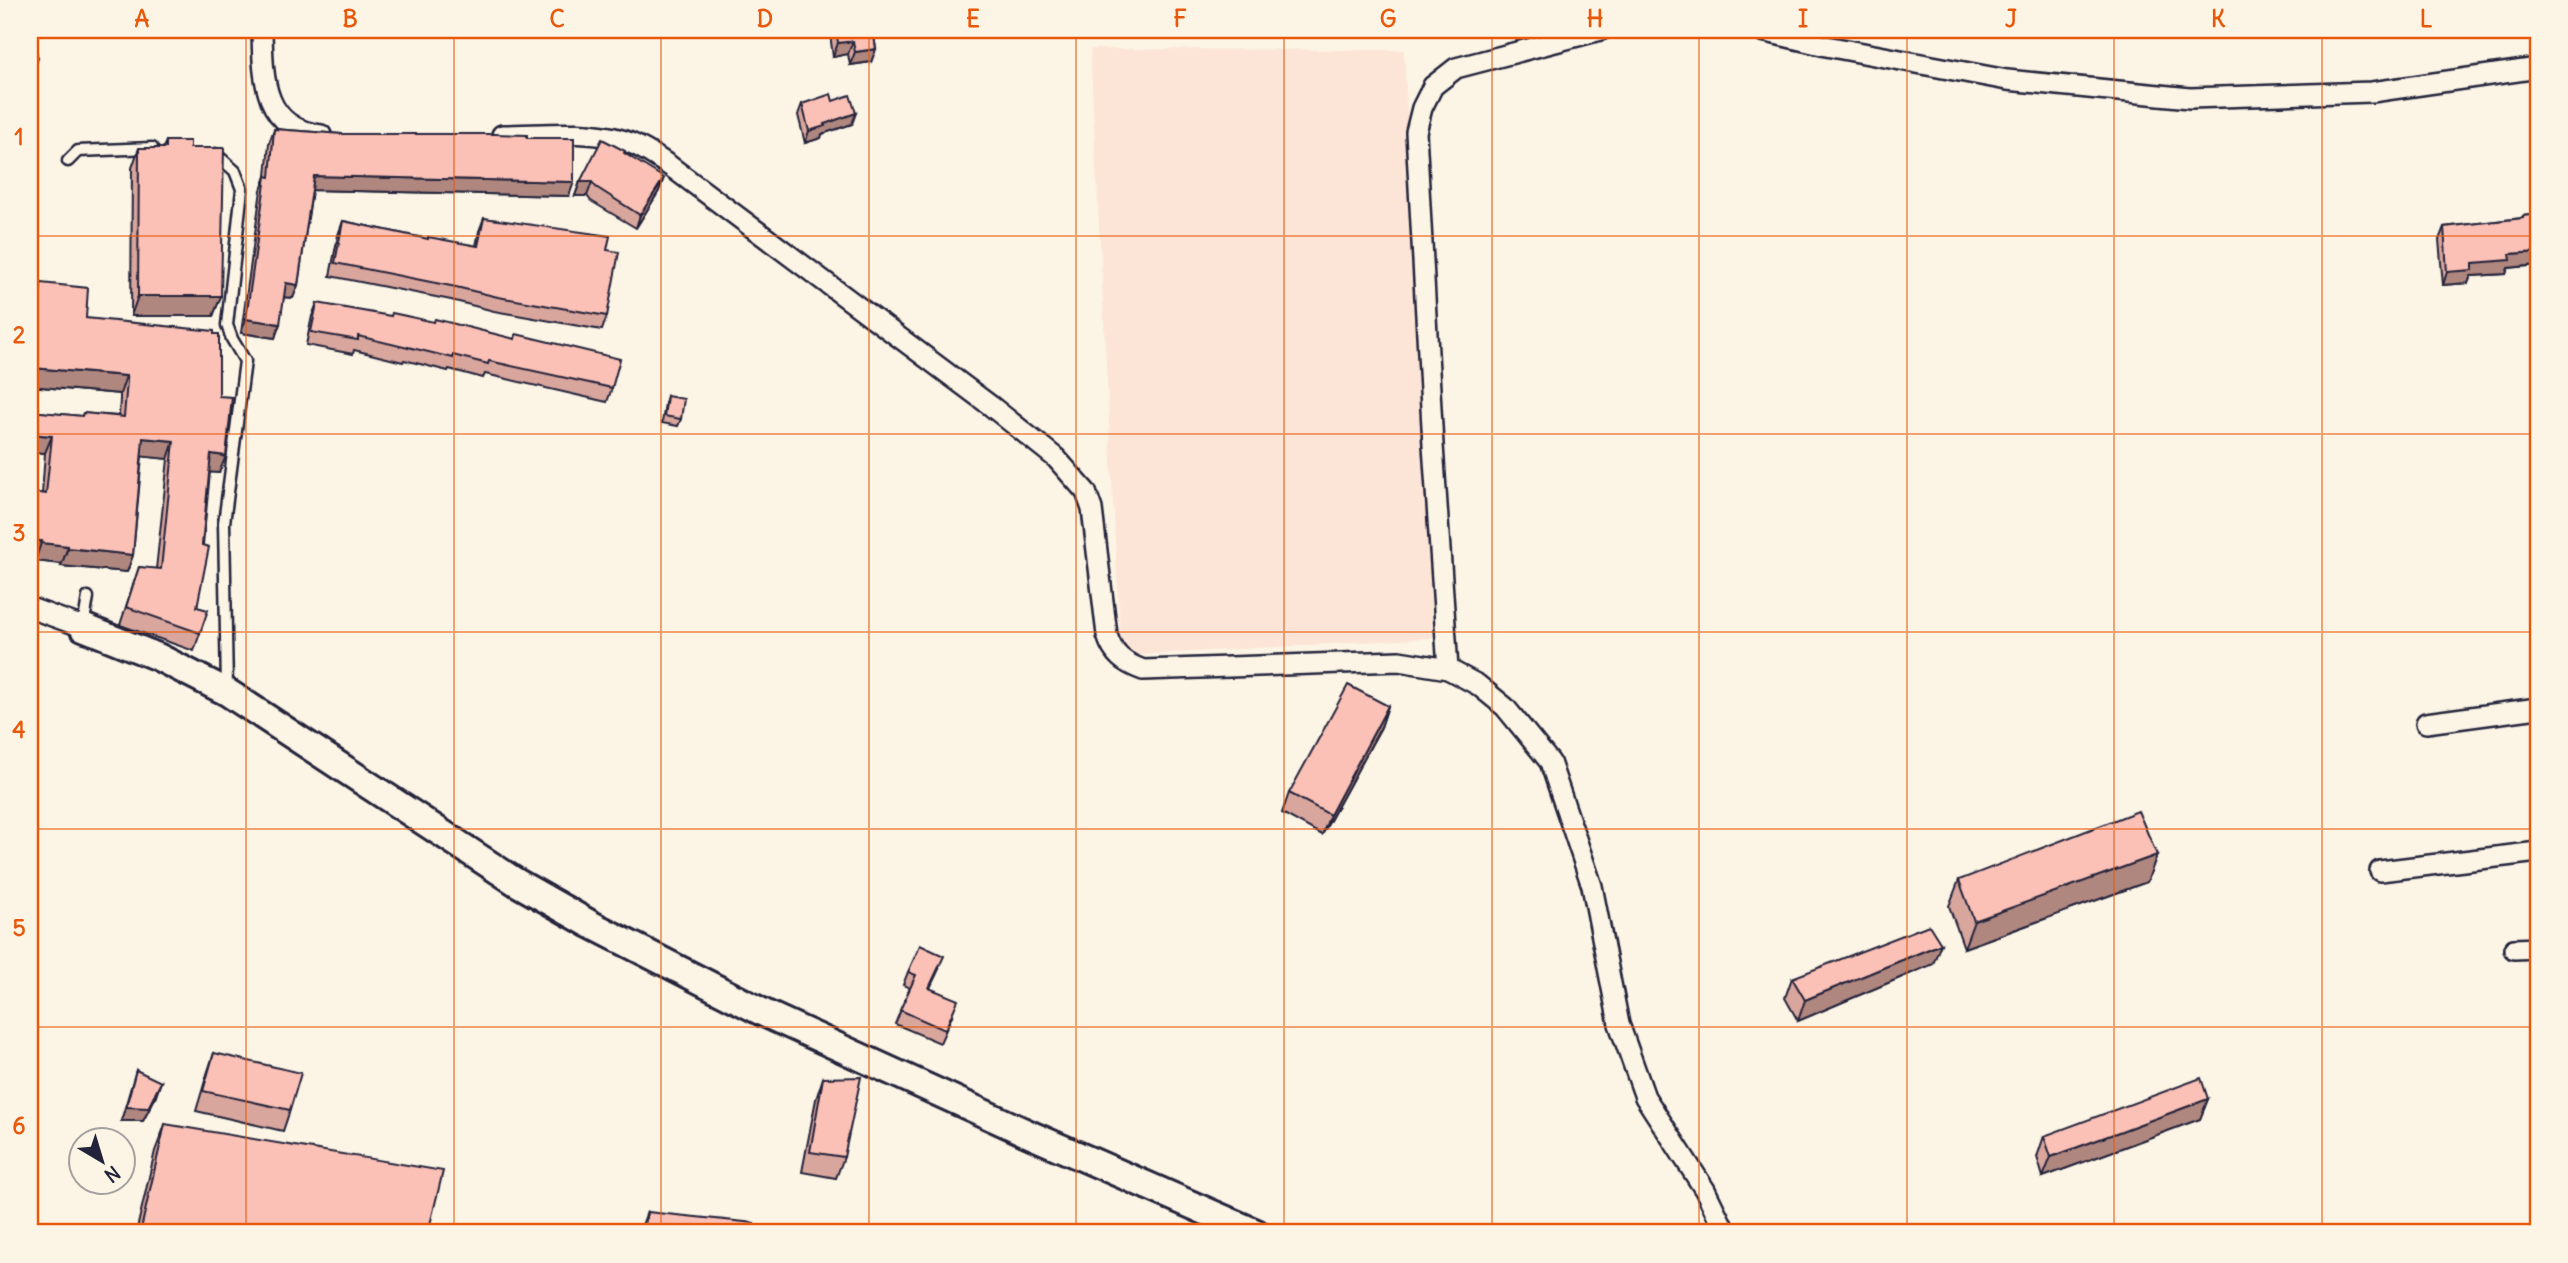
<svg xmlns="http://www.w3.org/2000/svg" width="2568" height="1263" font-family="Delius,sans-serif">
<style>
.built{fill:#fce5d7}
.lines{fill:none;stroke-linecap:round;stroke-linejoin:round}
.lane-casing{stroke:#22223b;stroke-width:15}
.street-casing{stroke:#22223b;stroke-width:24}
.secondary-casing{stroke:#22223b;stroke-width:32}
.lane{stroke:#fcf5e5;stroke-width:10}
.street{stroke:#fcf5e5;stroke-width:19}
.secondary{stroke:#fcf5e5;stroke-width:26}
.wall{fill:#d9a69d;stroke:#22223b;stroke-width:2}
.shaded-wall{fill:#b0877f;stroke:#22223b;stroke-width:2}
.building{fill:#fcc1b6;stroke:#22223b;stroke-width:2}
.grid{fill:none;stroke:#e8590c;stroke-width:2;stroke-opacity:0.55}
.neatline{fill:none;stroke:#e8590c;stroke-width:2.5}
.grid-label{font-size:23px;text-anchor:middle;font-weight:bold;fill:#e8590c}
</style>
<rect width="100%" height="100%" fill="#fcf5e5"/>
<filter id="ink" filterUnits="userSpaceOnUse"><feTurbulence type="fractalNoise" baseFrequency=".0143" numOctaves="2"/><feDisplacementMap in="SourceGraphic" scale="14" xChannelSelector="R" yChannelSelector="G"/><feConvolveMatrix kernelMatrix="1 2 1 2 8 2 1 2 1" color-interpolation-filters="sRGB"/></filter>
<g filter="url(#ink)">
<path class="built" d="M1090,49L1404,50L1433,638L1121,656Z"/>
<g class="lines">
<defs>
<g id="lane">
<path d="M216,154L235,171L242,189L227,325L232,339L245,361L224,523L227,688"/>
<path d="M68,161L78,151L152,148"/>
<path d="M83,627L88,597"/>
</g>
<g id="street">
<path d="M262,30C263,77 262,128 321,135"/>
<path d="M1758,30L1826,46L2007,80L2190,98L2372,92L2538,68"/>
<path d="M502,135C540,135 585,129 622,140C639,145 655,156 670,166L991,406L1056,458L1086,492L1092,509L1107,635C1113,655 1124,663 1143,670L1399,661L1448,669L1478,685L1505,707L1550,762L1592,886L1619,1024L1645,1097L1705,1190L1726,1233"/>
<path d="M30,608L83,627"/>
<path d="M1448,669L1433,445L1416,132L1422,108L1433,86L1456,68L1601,30"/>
<path d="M2426,723L2538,708"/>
<path d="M2380,871L2538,852"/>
<path d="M2514,949L2538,948"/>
</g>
<path id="secondary" d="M83,627L158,657L227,692L516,882L590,924L766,1014L1029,1134L1256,1233"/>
</defs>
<use href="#lane" class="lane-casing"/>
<use href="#street" class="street-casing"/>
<use href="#secondary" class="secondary-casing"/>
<use href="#lane" class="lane"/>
<use href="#street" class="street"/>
<use href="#secondary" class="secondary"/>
</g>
<g class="wall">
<path d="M832,30H873L876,49L871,62L850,65L848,54L833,57L830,34Z"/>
<path d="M833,101L852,124L822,134L821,138L805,143L798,115L802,104Z"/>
<path d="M274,129L342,134L527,138L569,196L312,190L298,285L293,298L284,297L275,338L241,333L261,190L266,176L269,143Z"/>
<path d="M166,141L190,148L221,296L213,316H131L132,168L139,148H163Z"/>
<path d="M624,153L659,191L636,228L591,201L587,196H575L580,182Z"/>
<path d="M2538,214V265L2508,268L2506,274L2471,276L2468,283L2443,285L2439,240L2444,227L2522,218L2523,216Z"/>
<path d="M484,218L607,250V316L602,330L494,311L451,300L330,276L338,235L343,221L427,239L476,246L479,231Z"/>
<path d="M41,283L86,318L219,396V473L210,472L197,607L200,633L194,651L120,625L139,567L156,569L168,459L142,456L133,555L127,572L61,566L62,564L35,561V559L30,558V492L42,494L45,453L30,452V411L82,416L83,413L119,416L120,399V394L30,386V354L35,301Z"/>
<path d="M317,303L612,388L607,402L485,374L483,378L449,369L448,371L404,360L403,362L354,350L353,354L306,345L312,316Z"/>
<path d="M667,396L681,419L678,426L662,423L665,403Z"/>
<path d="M1388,706L1381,727L1322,835L1282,813L1289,793Z"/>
<path d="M2157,855L2147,882L1964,948L1949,906L1959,880Z"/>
<path d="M1933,964L1798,1021L1785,998L1792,978Z"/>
<path d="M939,969L930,988L953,1014L940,1043L895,1024L910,988L903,985L908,972Z"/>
<path d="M214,1053L290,1110L283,1131L196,1111L207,1074Z"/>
<path d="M136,1070L156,1096L143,1121H121Z"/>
<path d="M823,1078L844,1157L836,1178L802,1172L816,1099Z"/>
<path d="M2208,1099L2200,1119L2043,1177L2037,1157L2044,1136Z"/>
<path d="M165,1125L428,1233H136L155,1151Z"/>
<path d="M647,1212L752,1233H639Z"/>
</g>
<g class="shaded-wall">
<path d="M853,41L848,54L833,57L838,43Z"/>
<path d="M876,49L871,62L850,65L855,52Z"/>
<path d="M38,58L33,72L30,73V60Z"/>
<path d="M856,113L852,124L822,134L821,138L805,143L809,131L824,124Z"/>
<path d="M314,176L574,182L569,196L309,190Z"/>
<path d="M664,178L659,191L636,228L640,215Z"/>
<path d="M580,182H592L587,196H575Z"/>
<path d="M2538,252V265L2508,268L2506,274L2471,276L2468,283L2443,285L2447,272L2473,263L2510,254Z"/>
<path d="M286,283L298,285L293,298L281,297Z"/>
<path d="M138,296H221L213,316H131Z"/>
<path d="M246,319L280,324L275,338L241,333Z"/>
<path d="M33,368L126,376L120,394L30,386V378Z"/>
<path d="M30,434L52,436L45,453L30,452Z"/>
<path d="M143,438L174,441L168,459L137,456Z"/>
<path d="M211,454L226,456L219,473L205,472Z"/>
<path d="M30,540L42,541L35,559L30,558Z"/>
<path d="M41,543L68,546L62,564L35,561Z"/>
<path d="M68,548L133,555L127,572L61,566Z"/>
<path d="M1388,706L1381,727L1322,835L1330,815Z"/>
<path d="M2157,855L2147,882L1964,948L1974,921Z"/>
<path d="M1941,944L1933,964L1798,1021L1805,1000Z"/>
<path d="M161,1082L156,1096L143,1121H121L126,1107Z"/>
<path d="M2208,1099L2200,1119L2043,1177L2051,1157Z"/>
</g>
<g class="building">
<path d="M30,30L38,58L30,60Z"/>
<path d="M836,30H873L876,49L855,52L853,41L838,43Z"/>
<path d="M831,94L833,101L850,95L856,113L824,124L825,126L809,131L802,104Z"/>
<path d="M274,129L342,134H494L527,135V138H574V182L314,176L298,285L286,283L280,324L246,319L266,176L270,177Z"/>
<path d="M602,139L625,151L624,153L664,178L640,215L596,187L592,182H580Z"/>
<path d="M166,141H190V148H224L221,296H138L139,148H166Z"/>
<path d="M2538,214V252L2510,254L2511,260L2473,263V270L2447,272L2444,227L2523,218V216Z"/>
<path d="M484,218L610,236L607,250L619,252L607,316L498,297L456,287L335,263L343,221L428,239V237L478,246Z"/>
<path d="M41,283L88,288L86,318L214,331V334H219V396L232,397L226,456L211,454L202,545L209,547L197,607L208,610L200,633L126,607L139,567L161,569L174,441L143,438L133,555L68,548V546L41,543L42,541L30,540V492L46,494L52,436L30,434V411L82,416L83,413L124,417L127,381L126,376L33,368Z"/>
<path d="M317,303L391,316L392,313L434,322L435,319L515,339L516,334L620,359L612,388L489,361L488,364L453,355V358L408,347V348L358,336V340L311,332Z"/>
<path d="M667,396L684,399L681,419L664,416Z"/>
<path d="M1348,685L1388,706L1330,815L1289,793Z"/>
<path d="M2138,811L2157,855L1974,921L1959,880Z"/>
<path d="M1929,925L1941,944L1805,1000L1792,978Z"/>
<path d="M920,945L944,956L929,988L958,1000L945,1030L900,1010L916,975L908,972Z"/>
<path d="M214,1053L301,1073L290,1110L203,1091Z"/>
<path d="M136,1070L161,1082L148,1108L126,1107Z"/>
<path d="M861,1077L844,1157L810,1152L823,1078Z"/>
<path d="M2201,1078L2208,1099L2051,1157L2044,1136Z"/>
<path d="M165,1124L443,1171L428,1233H161L141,1229Z"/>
<path d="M647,1212L754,1223L752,1233H644Z"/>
</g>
</g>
<path class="grid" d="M246,30V1233M454,30V1233M661,30V1233M869,30V1233M1076,30V1233M1284,30V1233M1492,30V1233M1699,30V1233M1907,30V1233M2114,30V1233M2322,30V1233M30,236H2538M30,434H2538M30,632H2538M30,829H2538M30,1027H2538"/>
<rect width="2568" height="1263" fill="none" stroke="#fcf5e5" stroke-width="77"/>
<g transform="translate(102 1161) rotate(142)"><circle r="33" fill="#fcf5e5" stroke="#a5a1a1" stroke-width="2"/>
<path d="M0-5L12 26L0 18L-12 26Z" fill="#22223b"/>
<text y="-10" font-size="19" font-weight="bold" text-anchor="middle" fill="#22223b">N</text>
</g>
<rect x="38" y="38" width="2492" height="1186" class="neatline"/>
<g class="grid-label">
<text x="142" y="27">A</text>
<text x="350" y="27">B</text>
<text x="557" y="27">C</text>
<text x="765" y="27">D</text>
<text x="973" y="27">E</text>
<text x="1180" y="27">F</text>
<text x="1388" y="27">G</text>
<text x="1595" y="27">H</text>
<text x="1803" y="27">I</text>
<text x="2011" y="27">J</text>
<text x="2218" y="27">K</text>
<text x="2426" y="27">L</text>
<text x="19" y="145">1</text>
<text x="19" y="343">2</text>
<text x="19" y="541">3</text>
<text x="19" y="738">4</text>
<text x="19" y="936">5</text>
<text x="19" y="1134">6</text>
</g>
</svg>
